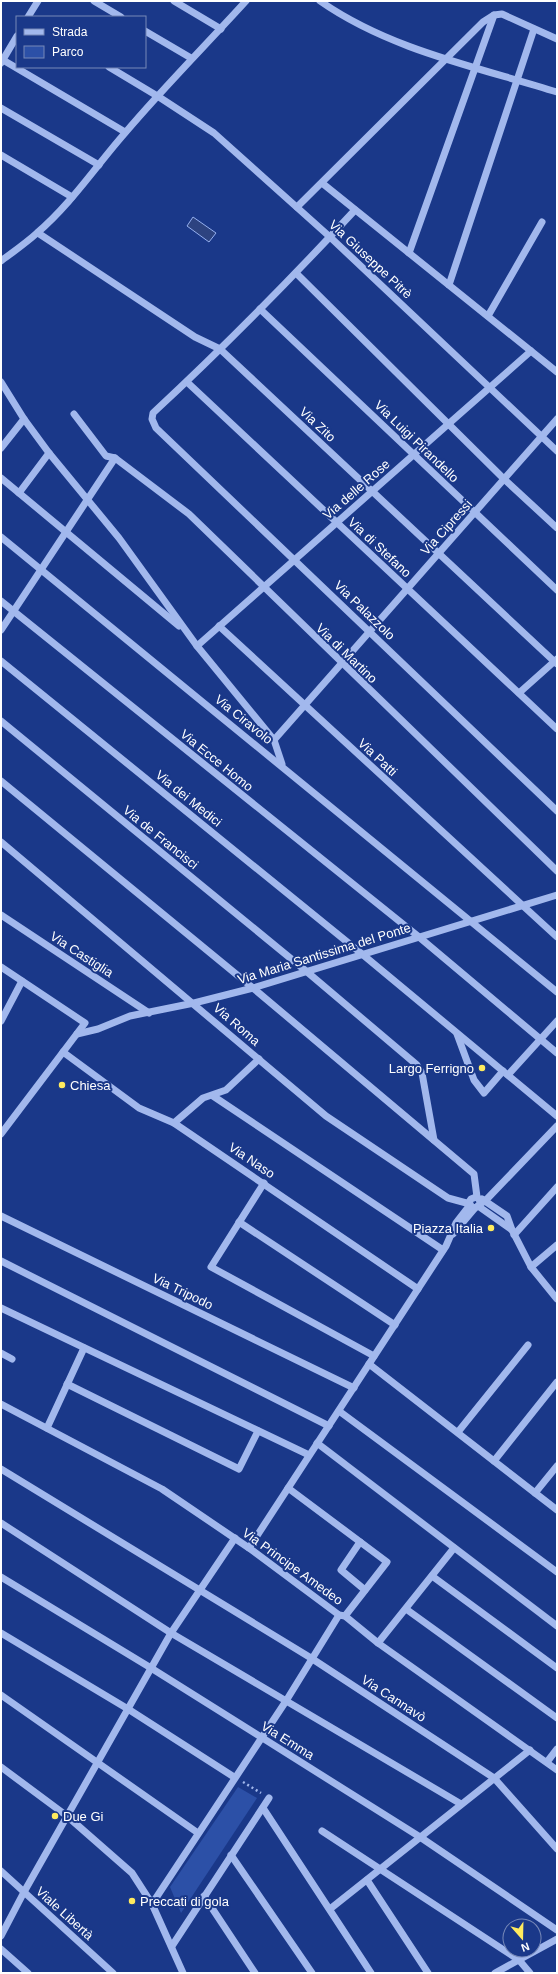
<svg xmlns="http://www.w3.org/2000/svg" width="558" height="1974" font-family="Helvetica,sans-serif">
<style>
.green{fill:#2c50a7}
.water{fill:#2d4380;stroke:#95b0ef}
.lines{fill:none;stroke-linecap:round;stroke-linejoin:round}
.path{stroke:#a2b8ed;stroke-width:2.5;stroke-dasharray:2 3;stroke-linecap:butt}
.minor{stroke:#a2b8ed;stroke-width:7}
.poi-dot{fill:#ffeb5e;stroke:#1a3889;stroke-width:1.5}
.labels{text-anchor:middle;stroke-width:4;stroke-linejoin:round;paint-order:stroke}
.street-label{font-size:13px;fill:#fff;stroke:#1a3889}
.poi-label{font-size:13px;fill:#fff;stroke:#1a3889;text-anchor:start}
</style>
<rect width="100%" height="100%" fill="#1a3889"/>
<path class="green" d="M238,1787L257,1798L181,1913L170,1887Z"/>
<path class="water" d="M193,217L216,233L209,242L187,226Z"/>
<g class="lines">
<path class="path" d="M243,1782L261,1793"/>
<g class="minor">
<path d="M94,1L121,17"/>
<path d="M174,1L221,29"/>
<path d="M320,1C390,50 477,67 557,92"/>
<path d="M28,17L38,1"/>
<path d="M145,31L191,58"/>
<path d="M3,60L125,132"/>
<path d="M1,63L17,36"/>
<path d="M109,67L159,97L214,133L330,237L557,451"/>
<path d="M1,108L99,165"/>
<path d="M1,155L72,197"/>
<path d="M322,183L557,372"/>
<path d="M297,207L483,22L494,15L502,14L557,39"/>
<path d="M355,210C290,280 223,348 153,413L152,419L156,428L557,811"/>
<path d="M38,233L195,337L220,349L557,664"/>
<path d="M409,253L494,15"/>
<path d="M1,261C13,252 26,243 37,233C71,204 96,166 125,133C164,87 206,45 246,1"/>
<path d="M296,273L504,479L557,528"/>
<path d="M449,285L534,29"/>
<path d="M260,309L557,590"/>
<path d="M488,316L542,222"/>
<path d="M1,382L24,419L49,453L119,538L197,646L274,740L282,764"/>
<path d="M187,382L557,729"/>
<path d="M74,414L106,456L115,458L189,514L557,871"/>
<path d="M1,448L24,419"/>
<path d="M1,478L179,626"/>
<path d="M19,493L49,453"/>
<path d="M1,537L557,992"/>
<path d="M1,601L419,937L557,1053"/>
<path d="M219,626L557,937"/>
<path d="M1,630L115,458"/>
<path d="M197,646L531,351"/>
<path d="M1,661L362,954L557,1116"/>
<path d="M519,693L557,659"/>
<path d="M1,721L306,971L417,1065L422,1073L434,1140"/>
<path d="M274,740L557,419"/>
<path d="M1,781L253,988L474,1174L477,1197"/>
<path d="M1,842L326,1116L448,1198L470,1204"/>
<path d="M1,915L149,1013"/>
<path d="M1,967L85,1023L1,1134"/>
<path d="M1,1021L22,981"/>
<path d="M77,1034L98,1029L130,1016L194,1003L253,988L557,895"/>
<path d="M457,1034L474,1080L484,1093L503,1071"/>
<path d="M63,1052L139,1108L174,1123L418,1289"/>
<path d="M508,1075L557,1021"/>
<path d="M213,1096L443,1250"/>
<path d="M174,1123L203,1098L226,1090L259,1059"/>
<path d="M264,1183L211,1267L374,1356"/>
<path d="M482,1199L507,1216L512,1230L531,1267L557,1299"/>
<path d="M480,1203L479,1199L476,1197L471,1199L469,1202L471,1207L475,1208L486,1200L557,1126"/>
<path d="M478,1206L512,1230"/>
<path d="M1,1216L354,1388"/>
<path d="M239,1222L395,1325"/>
<path d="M453,1234L475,1208"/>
<path d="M514,1235L557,1187"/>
<path d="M1,1261L329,1426"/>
<path d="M531,1267L557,1245"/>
<path d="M1,1308L309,1455"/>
<path d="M1,1353L12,1359"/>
<path d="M369,1364L557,1510"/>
<path d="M67,1384L239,1469L258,1431"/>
<path d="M1,1404L162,1489L249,1548L339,1615L345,1616L378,1643L557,1770"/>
<path d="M339,1411L557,1572"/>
<path d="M47,1428L84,1348"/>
<path d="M458,1432L528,1345"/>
<path d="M317,1443L557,1626"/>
<path d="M494,1461L557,1382"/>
<path d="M1,1469L311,1658L494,1778L557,1849"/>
<path d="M288,1488L387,1562L345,1616"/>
<path d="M535,1493L557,1466"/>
<path d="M1,1523L171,1633L461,1804"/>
<path d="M360,1542L341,1570L365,1590"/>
<path d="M249,1548L446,1246L456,1223L470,1205"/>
<path d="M432,1576L557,1668"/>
<path d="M1,1577L151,1668L420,1837L557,1930"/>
<path d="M406,1609L557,1718"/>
<path d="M1,1633L128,1709L234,1777"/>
<path d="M378,1643L454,1548"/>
<path d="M1,1695L198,1833"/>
<path d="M547,1762L557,1749"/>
<path d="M1,1767L67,1816L132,1873L152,1904L183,1973"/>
<path d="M263,1808L371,1973"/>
<path d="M322,1831L519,1960L530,1973"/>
<path d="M231,1855L312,1973"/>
<path d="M1,1871L113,1973"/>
<path d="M367,1880L428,1973"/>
<path d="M204,1896L255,1973"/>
<path d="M152,1904L286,1701L339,1615"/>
<path d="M330,1909L530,1750"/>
<path d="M1,1936L24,1892L171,1633L235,1538"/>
<path d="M172,1946L269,1798"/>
<path d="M1,1949L28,1973"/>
<path d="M495,1973L557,1939"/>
</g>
</g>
<g class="poi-dot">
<circle cx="482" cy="1068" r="4"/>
<circle cx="62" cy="1085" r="4"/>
<circle cx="491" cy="1228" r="4"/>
<circle cx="55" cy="1816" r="4"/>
<circle cx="132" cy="1901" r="4"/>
</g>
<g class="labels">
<g class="street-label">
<text transform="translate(371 259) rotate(43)" y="5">Via Giuseppe Pitrè</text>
<text transform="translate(318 424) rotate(43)" y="5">Via Zito</text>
<text transform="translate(417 441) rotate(44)" y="5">Via Luigi Pirandello</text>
<text transform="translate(356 489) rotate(-41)" y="5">Via delle Rose</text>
<text transform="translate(446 527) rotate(-48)" y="5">Via Cipressi</text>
<text transform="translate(380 547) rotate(43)" y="5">Via di Stefano</text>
<text transform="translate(365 610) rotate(44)" y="5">Via Palazzolo</text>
<text transform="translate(347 653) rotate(44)" y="5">Via di Martino</text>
<text transform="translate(244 719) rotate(39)" y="5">Via Ciravolo</text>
<text transform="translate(378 757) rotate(43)" y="5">Via Patti</text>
<text transform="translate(217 760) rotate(39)" y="5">Via Ecce Homo</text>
<text transform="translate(189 798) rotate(39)" y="5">Via dei Medici</text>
<text transform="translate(161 837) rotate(39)" y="5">Via de Francisci</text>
<text transform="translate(324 953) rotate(-17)" y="5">Via Maria Santissima del Ponte</text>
<text transform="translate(82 954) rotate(33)" y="5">Via Castiglia</text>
<text transform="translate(237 1024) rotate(41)" y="5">Via Roma</text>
<text transform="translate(252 1160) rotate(34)" y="5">Via Naso</text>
<text transform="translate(183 1291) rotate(26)" y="5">Via Tripodo</text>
<text transform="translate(293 1566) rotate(36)" y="5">Via Principe Amedeo</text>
<text transform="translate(394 1698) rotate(33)" y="5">Via Cannavò</text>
<text transform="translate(288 1740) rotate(32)" y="5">Via Emma</text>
<text transform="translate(65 1913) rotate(42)" y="5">Viale Libertà</text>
</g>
<g class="poi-label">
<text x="474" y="1073" text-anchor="end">Largo Ferrigno</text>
<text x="70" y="1090">Chiesa</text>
<text x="483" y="1233" text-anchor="end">Piazza Italia</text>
<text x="63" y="1821">Due Gi</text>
<text x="140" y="1906">Preccati di gola</text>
</g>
</g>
<rect width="558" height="1974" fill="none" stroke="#ffffff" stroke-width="4"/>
<rect x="16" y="16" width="130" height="52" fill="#1a3889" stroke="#7688b8"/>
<rect x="24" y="29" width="20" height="6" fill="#a2b8ed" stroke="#7688b8"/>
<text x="52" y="36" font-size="12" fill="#ffffff">Strada</text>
<rect x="24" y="46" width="20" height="12" fill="#2c50a7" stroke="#7688b8"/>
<text x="52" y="56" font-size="12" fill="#ffffff">Parco</text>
<g transform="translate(522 1938) rotate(160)"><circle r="19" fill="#1a3889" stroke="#7688b8"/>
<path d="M0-3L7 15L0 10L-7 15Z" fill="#ffeb5e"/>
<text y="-6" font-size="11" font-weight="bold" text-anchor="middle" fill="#ffffff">N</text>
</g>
</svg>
